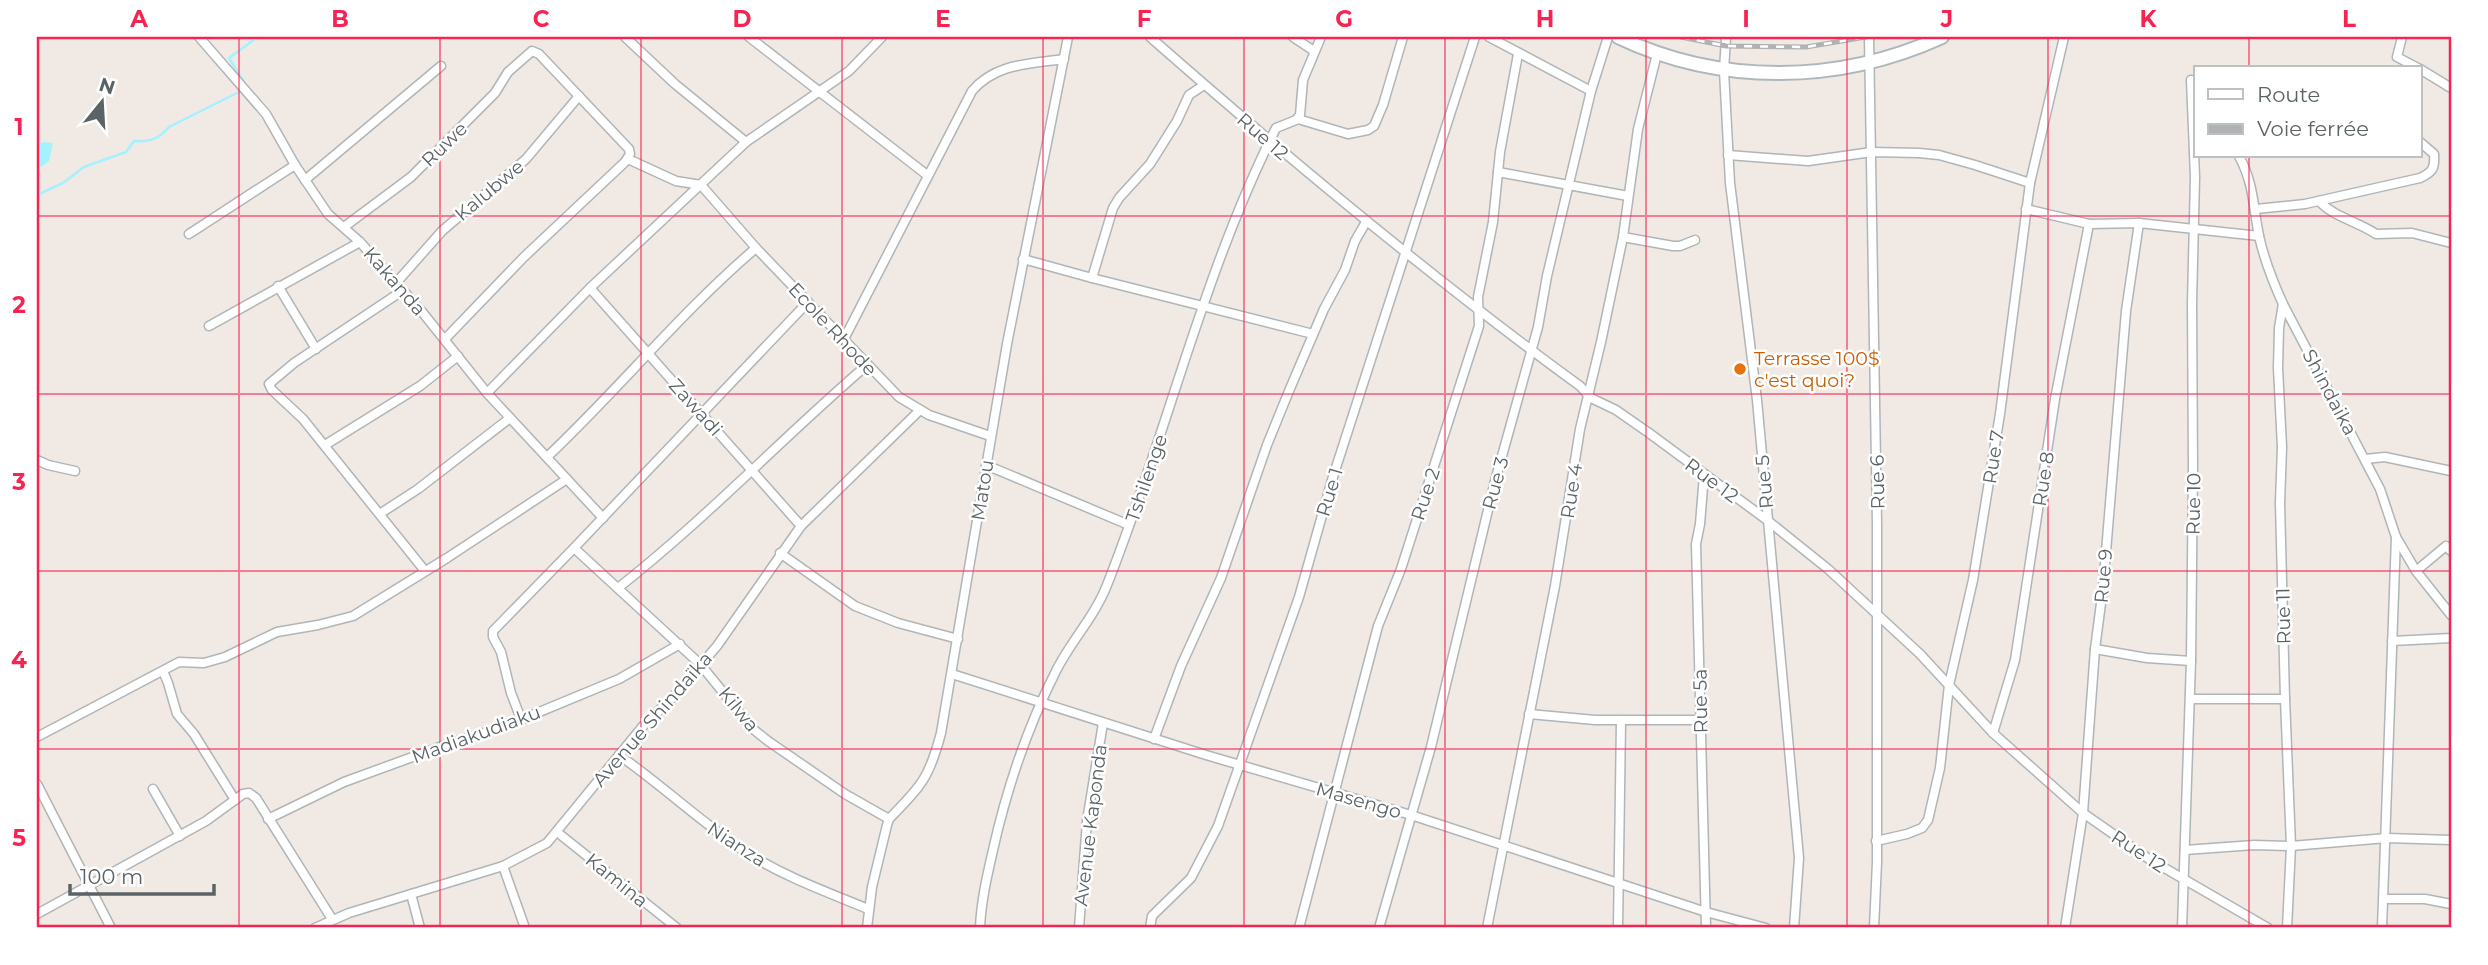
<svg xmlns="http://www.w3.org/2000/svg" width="2488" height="965" font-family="Montserrat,sans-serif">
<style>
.water{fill:#a4f2ff}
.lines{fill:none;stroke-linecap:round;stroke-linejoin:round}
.stream{stroke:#a4f2ff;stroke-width:2.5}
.minor-casing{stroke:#b0b5b8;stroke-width:11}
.secondary-casing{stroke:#b0b7ba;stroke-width:16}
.minor{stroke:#fff;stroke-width:8}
.secondary{stroke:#fff;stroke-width:12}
.rail-casing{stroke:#b1b2b3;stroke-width:5}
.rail{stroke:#fff;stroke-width:2.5;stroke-dasharray:8;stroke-linecap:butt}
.grid{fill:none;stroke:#f52452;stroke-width:2;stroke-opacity:0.55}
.food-dot{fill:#e8710a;stroke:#fff;stroke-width:2.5}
.labels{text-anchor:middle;stroke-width:5;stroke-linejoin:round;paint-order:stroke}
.street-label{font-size:19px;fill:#5c6366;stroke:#fff}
.food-label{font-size:19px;fill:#c56008;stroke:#fff;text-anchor:start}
.neatline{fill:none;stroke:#f52452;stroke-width:2.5}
.grid-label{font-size:23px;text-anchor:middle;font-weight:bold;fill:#f52452}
</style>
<rect width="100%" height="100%" fill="#f0e9e4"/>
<path class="water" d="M43,142L53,143L49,161L37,170V145Z"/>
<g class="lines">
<g class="stream">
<path d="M247,87L229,58L258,37"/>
<path d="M37,195L63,183L84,167L126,152L134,141C150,142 159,139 169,127L241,91"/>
</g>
<defs>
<g id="minor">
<path d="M199,37L266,114L295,165L328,214L360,242L423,313L487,393L603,518"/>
<path d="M625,37L675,84L746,142"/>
<path d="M749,37L927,175"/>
<path d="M1150,37C1289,159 1430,277 1580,386L1591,398L1616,410L1649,433L1767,520L1828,569L1920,654L1993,733L2083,813L2149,859L2268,928"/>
<path d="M1293,37L1314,51"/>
<path d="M1489,37L1591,91"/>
<path d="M1726,37L1724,71L1730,183L1757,400L1799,858L1794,928"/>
<path d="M1869,37L1877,524V862L1874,928"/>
<path d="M2402,37L2397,57L2418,68"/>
<path d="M2420,69L2451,88"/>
<path d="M1298,119L1348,134L1368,130L1374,126L1383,105L1403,37"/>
<path d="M1728,155L1808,161L1872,152L1919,153L1939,155L1975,165L2030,183"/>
<path d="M2239,156C2254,184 2253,206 2259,236C2264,259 2273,282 2283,304L2380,489L2396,537L2416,571L2451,615"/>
<path d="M628,159L676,181L701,185L756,248L899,397L929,415L990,436"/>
<path d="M1498,172L1628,196"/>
<path d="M305,180L441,66"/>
<path d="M2319,201C2335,218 2357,221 2376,234L2412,233L2451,243"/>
<path d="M2026,209L2089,224L2139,223L2259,236"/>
<path d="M2256,209L2305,204L2420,178C2433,172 2435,168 2434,154L2420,142"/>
<path d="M344,227L411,177L495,93L508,72L532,51L539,54L629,149L630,154L625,162L524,257L445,339"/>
<path d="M189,234L295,165"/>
<path d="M1623,237L1673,246H1680L1695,240"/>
<path d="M1023,259L1092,278L1313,334"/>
<path d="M1092,278L1113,208L1119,198L1150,164L1177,121L1189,95L1204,85"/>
<path d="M396,283L442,231L526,159L579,96"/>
<path d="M278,286L316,349"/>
<path d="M590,288L801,526"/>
<path d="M402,291L294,363L269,384L272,390L303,419L425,571"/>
<path d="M808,302L574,548L700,664L753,729L768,741L845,794L889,819"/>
<path d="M2283,304L2279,328L2278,368L2282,447L2280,503L2285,699L2291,846L2287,928"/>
<path d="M209,326L360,242"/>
<path d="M844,339L972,91C996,63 1030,64 1064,59"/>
<path d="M487,393L590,288L746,142L849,71L882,37"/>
<path d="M325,445L420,386L458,356"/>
<path d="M547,457C619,389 681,312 756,248"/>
<path d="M2365,459L2385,457L2451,471"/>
<path d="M37,460L48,465L75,471"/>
<path d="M986,465L1129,525"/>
<path d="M1704,475L1700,524L1696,544L1706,928"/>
<path d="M381,513L418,489L510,418"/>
<path d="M780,553L855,606L898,623L958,639"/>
<path d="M2416,571L2446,546L2451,551"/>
<path d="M618,588C706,519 782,438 867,365"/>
<path d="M2392,641L2451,638"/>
<path d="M2095,649L2147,658L2191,661"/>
<path d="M163,671L168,683L177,714L194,734L235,800"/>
<path d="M952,674L1206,755L1411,815L1706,912L1766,928"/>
<path d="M2191,699H2285"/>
<path d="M1529,714L1595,720H1700"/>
<path d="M521,719L511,693L501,652L493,637V631L574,548"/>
<path d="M1993,733L2015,660L2055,399L2089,224"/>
<path d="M37,737L179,662L204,663L225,657L277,632L318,625L353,616L447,558L567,479"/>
<path d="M1154,739L1181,666L1221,578L1267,445L1289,391L1324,309L1345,270L1355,241L1366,222"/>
<path d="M619,755C663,786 702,823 747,853C785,877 827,892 868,909"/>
<path d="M37,784L111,928"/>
<path d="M153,789L180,836"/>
<path d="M268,819L344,782L448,744L503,727L619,679L680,644"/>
<path d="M557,832L677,928"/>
<path d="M1876,841L1907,834L1922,828L1928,820L1940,768L1949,685L1973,580L2000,414L2030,183L2064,37"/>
<path d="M2185,850L2254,845L2291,846L2387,838L2451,840"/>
<path d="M503,866L525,928"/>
<path d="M411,894L420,928"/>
<path d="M2384,899H2425L2451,904"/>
<path d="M37,914L206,821L243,794L249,793L256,798L332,919"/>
<path d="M315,928L349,913L503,866L547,843L643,726L673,697L717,646L801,526L919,411"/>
<path d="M867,928L872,887L887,825L889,819C921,786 929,779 941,733L1007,344L1068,37"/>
<path d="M980,928C981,902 987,876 993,850C1007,788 1027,728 1056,671C1071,641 1095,616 1107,585C1167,434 1203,273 1276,128L1296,120L1300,115L1303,80L1321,37"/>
<path d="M1079,928L1087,821L1103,723"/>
<path d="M1150,928L1152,916L1191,878L1218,826L1299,597L1332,480L1475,37"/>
<path d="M1299,928L1378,626L1401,569L1479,326L1478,297L1493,222L1500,152L1518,54"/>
<path d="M1379,928L1431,747L1495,481L1538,327L1547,276L1591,91L1608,37"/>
<path d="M1487,928L1555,586L1580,429L1601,342L1623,237L1638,129L1657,54"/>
<path d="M1618,928L1621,721"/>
<path d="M2065,928L2083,813L2095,649L2103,588L2126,311L2139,223"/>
<path d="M2182,928L2191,661L2193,467L2192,303L2195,177L2191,80"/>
<path d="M2382,928L2396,537"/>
</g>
<path id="secondary" d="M1618,37C1721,86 1839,84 1942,37"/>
</defs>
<use href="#minor" class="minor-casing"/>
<use href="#secondary" class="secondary-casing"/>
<use href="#minor" class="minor"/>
<use href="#secondary" class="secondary"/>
<defs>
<path id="rail" d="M1681,37L1726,46L1806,47L1866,37"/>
</defs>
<use href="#rail" class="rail-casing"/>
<use href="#rail" class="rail"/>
</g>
<path class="grid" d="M239,37V928M440,37V928M641,37V928M842,37V928M1043,37V928M1244,37V928M1445,37V928M1646,37V928M1847,37V928M2048,37V928M2249,37V68M2249,156V928M37,216H2451M37,394H2451M37,571H2451M37,749H2451"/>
<circle class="food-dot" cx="1740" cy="369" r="7"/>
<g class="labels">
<g class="street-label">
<text transform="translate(1263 136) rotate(41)" y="7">Rue 12</text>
<text transform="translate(444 144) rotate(-44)" y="7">Ruwe</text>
<text transform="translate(489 190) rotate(-40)" y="7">Kalubwe</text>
<text transform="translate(395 281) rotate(49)" y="7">Kakanda</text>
<text transform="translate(833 329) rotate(47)" y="7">Ecole Rhode</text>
<text transform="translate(2330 392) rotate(62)" y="7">Shindaika</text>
<text transform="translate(696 407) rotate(48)" y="7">Zawadi</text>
<text transform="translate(1993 457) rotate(-81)" y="7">Rue 7</text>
<text transform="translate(1146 478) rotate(-71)" y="7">Tshilenge</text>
<text transform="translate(2043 479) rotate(-81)" y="7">Rue 8</text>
<text transform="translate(1712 480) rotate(36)" y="7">Rue 12</text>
<text transform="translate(1764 482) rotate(-95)" y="7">Rue 5</text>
<text transform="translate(1877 482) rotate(-91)" y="7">Rue 6</text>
<text transform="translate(1495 483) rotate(-75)" y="7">Rue 3</text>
<text transform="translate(982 490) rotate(-81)" y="7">Matou</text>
<text transform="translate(1571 491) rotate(-81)" y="7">Rue 4</text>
<text transform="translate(1329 492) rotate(-73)" y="7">Rue 1</text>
<text transform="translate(1425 494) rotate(-72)" y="7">Rue 2</text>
<text transform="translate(2193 504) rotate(-89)" y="7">Rue 10</text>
<text transform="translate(2103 576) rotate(-85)" y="7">Rue 9</text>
<text transform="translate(2283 616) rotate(-91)" y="7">Rue 11</text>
<text transform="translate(1700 701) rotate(-91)" y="7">Rue 5a</text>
<text transform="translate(739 709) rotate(51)" y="7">Kilwa</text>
<text transform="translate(652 719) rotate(-49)" y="7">Avenue Shindaïka</text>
<text transform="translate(476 734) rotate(-20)" y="7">Madiakudiaku</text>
<text transform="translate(1359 800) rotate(16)" y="7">Masengo</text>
<text transform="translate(1090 825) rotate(-83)" y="7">Avenue Kaponda</text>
<text transform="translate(737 844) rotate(33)" y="7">Nianza</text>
<text transform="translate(2139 851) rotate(33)" y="7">Rue 12</text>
<text transform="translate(617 880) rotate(39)" y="7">Kamina</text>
</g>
<g class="food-label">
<text x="1754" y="365">Terrasse 100$<tspan x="1754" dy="22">c'est quoi?</tspan></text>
</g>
</g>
<rect width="2488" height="965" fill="none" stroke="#ffffff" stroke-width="77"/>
<rect x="2194" y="66" width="228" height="91" fill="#ffffff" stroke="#bec1c2" stroke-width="2"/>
<rect x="2208" y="89" width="35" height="10" fill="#ffffff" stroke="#bec1c2" stroke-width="2"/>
<text x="2257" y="102" font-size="21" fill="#5c6366">Route</text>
<rect x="2208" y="124" width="35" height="10" fill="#b1b2b3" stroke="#bec1c2" stroke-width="2"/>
<text x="2257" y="136" font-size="21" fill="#5c6366">Voie ferrée</text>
<g transform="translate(102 102) rotate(18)" stroke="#ffffff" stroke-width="5" paint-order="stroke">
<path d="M0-5L12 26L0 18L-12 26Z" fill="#5c6366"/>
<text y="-10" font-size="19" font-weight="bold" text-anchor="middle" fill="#5c6366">N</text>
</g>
<path d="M70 884v10h144v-10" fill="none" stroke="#5c6366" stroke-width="3.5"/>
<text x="80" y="884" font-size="21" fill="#5c6366" stroke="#ffffff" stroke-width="5" paint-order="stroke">100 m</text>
<rect x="38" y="38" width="2412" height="888" class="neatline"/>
<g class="grid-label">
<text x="139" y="27">A</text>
<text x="340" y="27">B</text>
<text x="541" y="27">C</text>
<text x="742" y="27">D</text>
<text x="943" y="27">E</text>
<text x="1144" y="27">F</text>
<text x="1344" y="27">G</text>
<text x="1545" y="27">H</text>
<text x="1746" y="27">I</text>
<text x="1947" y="27">J</text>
<text x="2148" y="27">K</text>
<text x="2349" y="27">L</text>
<text x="19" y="135">1</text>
<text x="19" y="313">2</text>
<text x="19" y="490">3</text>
<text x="19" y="668">4</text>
<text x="19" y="846">5</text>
</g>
</svg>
